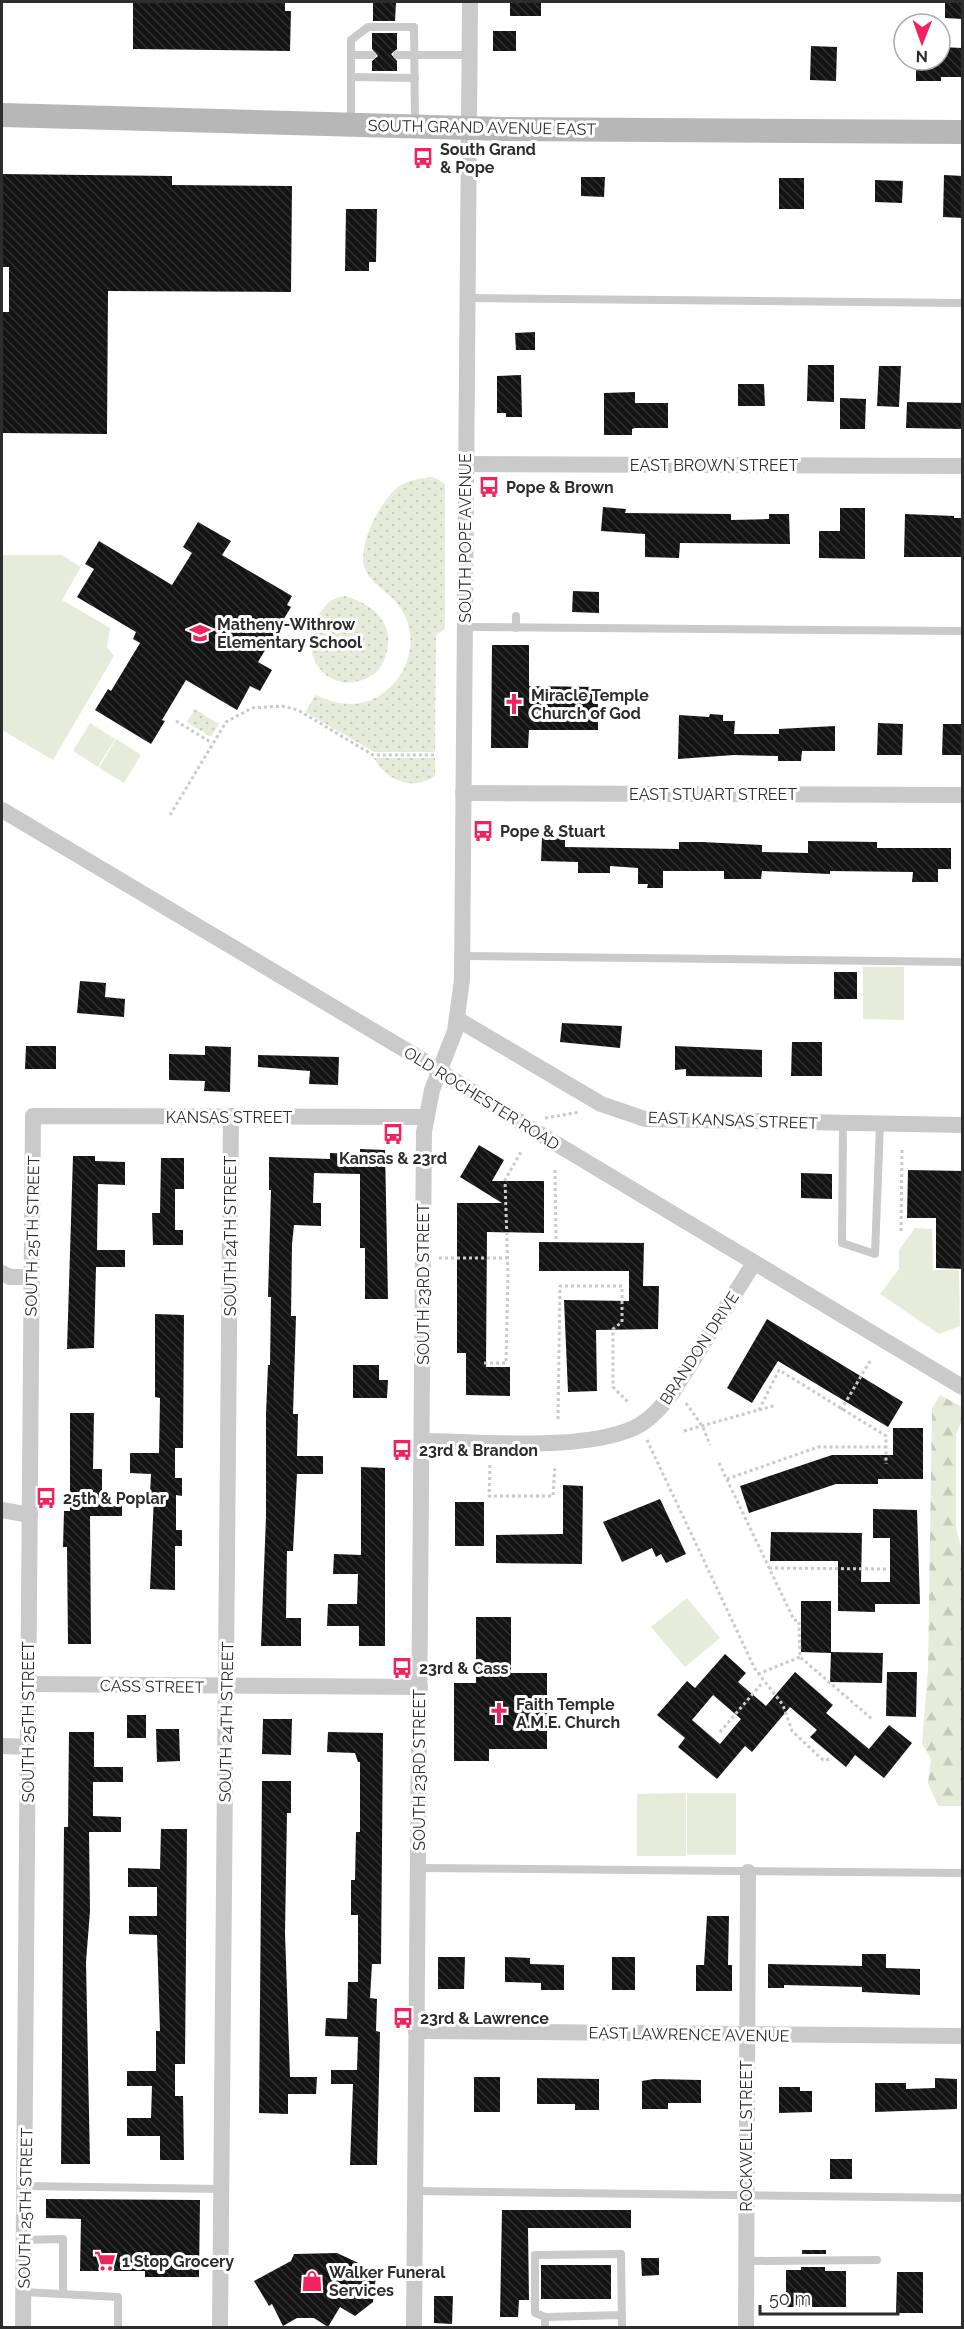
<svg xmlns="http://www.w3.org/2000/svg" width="964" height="2329" font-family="Raleway,sans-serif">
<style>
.grass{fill:url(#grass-dots)}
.forest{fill:url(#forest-firs)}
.park{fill:#e7ecda}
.building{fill:url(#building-back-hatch);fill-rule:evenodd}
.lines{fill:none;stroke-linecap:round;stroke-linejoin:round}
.path{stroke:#cacaca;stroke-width:3;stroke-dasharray:3 3;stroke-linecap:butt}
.service{stroke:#cacaca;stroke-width:8}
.minor{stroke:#cacaca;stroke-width:16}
.secondary{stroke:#b7b7b7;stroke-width:24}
.labels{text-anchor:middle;stroke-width:6;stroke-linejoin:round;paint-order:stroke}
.street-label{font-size:16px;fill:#2d2d2d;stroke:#fff}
.poi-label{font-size:16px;font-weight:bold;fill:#2d2d2d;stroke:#fff;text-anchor:start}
</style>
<defs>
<pattern id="grass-dots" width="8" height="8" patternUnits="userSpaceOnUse" patternTransform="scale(1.5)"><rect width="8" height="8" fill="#e7ecda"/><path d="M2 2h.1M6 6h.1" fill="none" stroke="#c6cbbb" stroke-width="1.8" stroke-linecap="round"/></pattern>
<pattern id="forest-firs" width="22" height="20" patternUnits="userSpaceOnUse" patternTransform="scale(1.5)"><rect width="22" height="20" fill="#e7ecda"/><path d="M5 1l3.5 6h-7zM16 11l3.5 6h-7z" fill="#c6cbbb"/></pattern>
<pattern id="building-back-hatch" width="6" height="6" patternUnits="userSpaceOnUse" patternTransform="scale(1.5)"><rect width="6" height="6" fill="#141414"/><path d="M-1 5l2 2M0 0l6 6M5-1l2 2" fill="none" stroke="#2e2e2e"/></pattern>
</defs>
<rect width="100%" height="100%" fill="#fff"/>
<g class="grass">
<path d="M433,477L445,484V629L436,635L435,752H374L305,712L316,695C336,705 357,708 377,697C411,678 422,633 396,602C386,590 371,584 365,569C356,547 380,501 398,487C408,480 421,478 433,477Z"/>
<path d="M345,596C373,604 396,623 386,655C384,662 380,670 374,674C333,702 292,656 320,613C327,603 332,598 345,596Z"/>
<path d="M195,709L219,724L211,737L187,722Z"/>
<path d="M374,758H435V776C412,792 386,780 374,758Z"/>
</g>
<path class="forest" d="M940,1395L962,1407V1421L956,1434V1527L962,1552V1806H938L928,1783L931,1759L922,1744L928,1669L932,1408Z"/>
<g class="park">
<path d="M2,555H62L81,567L62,600L110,628L107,647L114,656L53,760L2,730Z"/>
<path d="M90,723L115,739L98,767L73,751Z"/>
<path d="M116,739L141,755L124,783L99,768Z"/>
<path d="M863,967H904V1020L863,1019Z"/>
<path d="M915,1228L932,1229L933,1270H959L960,1326L939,1334L880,1294L899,1269V1250Z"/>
<path d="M687,1598L720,1638L685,1667L651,1627Z"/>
<path d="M686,1793V1856H637V1794Z"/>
<rect x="687" y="1793" width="49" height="62"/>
</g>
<g class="building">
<path d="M133,2H285V11H291L290,51L133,49Z"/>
<rect x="510" y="2" width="31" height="14"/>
<path d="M945,2H963V19L945,18Z"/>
<path d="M373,3H396L395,21H373Z"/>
<rect x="493" y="31" width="23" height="20"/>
<path d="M372,33H397V49L391,54L397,61V71H372V61L378,56L372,49Z"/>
<path d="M811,46L837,47L836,81L810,80Z"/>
<path d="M940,47L963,48V77H941V81H916V60H940Z"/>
<path d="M2,174L172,176V185L292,186L291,292L108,291L107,434L2,433V312H9V267H2Z"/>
<path d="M944,175L963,176V218L943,217Z"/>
<path d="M581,177H605L604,197L581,196Z"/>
<rect x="779" y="178" width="25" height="31"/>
<path d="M875,180L903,181L902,203L875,202Z"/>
<path d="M346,209H377L376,262H369V271H345Z"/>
<path d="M535,332V350H516L515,333Z"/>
<path d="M808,365H834V402L807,401Z"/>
<path d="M879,366H901L899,407L877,406Z"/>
<path d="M521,375L522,417H506V413H497V376Z"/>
<path d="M738,384H764L765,406H738Z"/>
<path d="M635,392V403H668V428H635L632,429V435H604V393Z"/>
<path d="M840,398L866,399L865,429H840Z"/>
<path d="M907,402L963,403V429L906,428Z"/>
<path d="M603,507L626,509L625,513L731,514V520L769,519V514H789L790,544L680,543L679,558L645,557V534L601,531Z"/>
<path d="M840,508H865V559L819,558V531H840Z"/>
<path d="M905,514L954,516V518H963V557H904Z"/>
<path d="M198,522L231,541L222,555L292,596L287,605L291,607L258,662L272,670L260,691L250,686L237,710L186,680L162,720L165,721L151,744L95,710L108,689L111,691L140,643L133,639L136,632L77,597L94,569L85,564L99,541L172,585L192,553L183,547Z"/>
<path d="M573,591L599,592V613L572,612Z"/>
<path d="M492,645H529V686L598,687V730H529L528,748H491Z"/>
<path d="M710,714L723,715V721H735L734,734H779V729L835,726V751H802L801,761H778V756L734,755L678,759L679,715L709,717Z"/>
<path d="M878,723L903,724L902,755H877Z"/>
<path d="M943,724H963V755H942Z"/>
<path d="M542,837H565V847L679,849V842H702L762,845V852L808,853V841L877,842V848H951V869H938V882H912L913,872L830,871V874L762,871L761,879H724V871H663V888H647L648,884H638V868L610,866V873H578V862L541,861Z"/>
<rect x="834" y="972" width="23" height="27"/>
<path d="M80,981L106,983L105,997L125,999L124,1017L77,1013Z"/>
<path d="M562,1023L622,1026L620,1048L560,1042Z"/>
<path d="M792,1042H822V1076H791Z"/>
<path d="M26,1046H56V1069H25Z"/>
<path d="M205,1046L231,1047L230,1092L204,1091L205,1081L169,1080V1054L205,1055Z"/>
<path d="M675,1046L762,1050V1077L686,1076V1069L675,1070Z"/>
<path d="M258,1055L339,1057L338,1085L309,1084L310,1071L258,1067Z"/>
<path d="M479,1145L504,1160L492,1181H544V1233L487,1232L486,1367H510V1396L466,1395V1353H457V1203H502L460,1177Z"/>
<path d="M360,1149L385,1150L388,1299H365V1248H360V1174L314,1173L313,1203H321V1226L294,1225L292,1244L291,1316H296L293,1414H298L297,1456H323V1474H297L293,1551H287L286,1618H301V1646H261L266,1517V1414L268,1365H270L271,1297H268L271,1190H269V1157L330,1159V1153L360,1154Z"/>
<path d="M73,1156H95V1161L125,1162V1185L98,1184L97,1250H125V1267H96L94,1348L67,1349Z"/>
<path d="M161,1158H184V1189H175V1230H183V1245H153L152,1213H160Z"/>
<path d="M908,1170L963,1171V1269L936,1268V1218H907Z"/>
<path d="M801,1173L832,1174V1199L801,1198Z"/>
<path d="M539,1242L644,1243L643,1286H659L658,1329L596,1330L597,1391L568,1392L564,1300L629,1301V1271H539Z"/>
<path d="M155,1314L184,1315L183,1448H175V1478H182V1496L176,1495V1530H182V1546H175V1590L150,1589L154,1495H150L151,1474L130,1473V1453H159L160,1398L155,1397Z"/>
<path d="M767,1319L903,1402L888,1427L778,1361L752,1403L727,1388Z"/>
<path d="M353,1365H379V1380H388L387,1398H353Z"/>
<path d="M70,1413H94L93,1469H102V1502H122V1516H90L91,1644H68L67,1547H63L64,1511H70Z"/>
<path d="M893,1428H923V1479H878V1484H836L749,1513L740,1486L832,1455H893Z"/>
<path d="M361,1467L385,1468V1646H359V1626H327L328,1604H357L358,1574H333L334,1554L361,1555Z"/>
<path d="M563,1485L583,1486L582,1564L496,1563V1535L563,1534Z"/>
<path d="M660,1499L686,1554L666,1563L661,1554L656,1557L652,1548L622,1562L603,1522Z"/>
<rect x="455" y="1502" width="29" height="44"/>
<path d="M873,1509L917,1510L920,1604H875V1612L838,1611V1561H770L771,1532L862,1533L861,1582H890V1538H873Z"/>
<path d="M801,1601H831V1653L801,1652Z"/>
<path d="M476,1617H511V1673H547V1749H489V1761H454V1683H476Z"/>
<path d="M831,1652L883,1653L882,1683L830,1682Z"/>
<path d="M725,1654L746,1673L738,1682L766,1706L795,1672L833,1705L826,1713L869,1749L889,1725L912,1743L884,1778L855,1755L846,1767L810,1737L817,1730L790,1707L752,1752L745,1746L717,1779L678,1747L685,1738L657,1715L687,1681L695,1688ZM713,1695L741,1719L720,1744L692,1720Z"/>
<path d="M887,1672H917L916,1717L886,1716Z"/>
<rect x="127" y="1715" width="19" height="23"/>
<path d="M263,1719H292L291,1755L262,1754Z"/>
<path d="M156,1729H179L180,1761L157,1762Z"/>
<path d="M69,1732H94V1767H123V1782H93V1816L121,1817V1832H89L90,1911L86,1962L90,2164H61L64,1827H68Z"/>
<path d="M328,1732L383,1733L381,1964H372L370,1998L377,1999L376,2031L380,2032L377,2165H350L353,2084H331V2070H357L358,2037L325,2036L326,2018L347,2019L348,1982H358V1915H351V1880H355L356,1832H360V1762H358L355,1753L327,1752Z"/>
<path d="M262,1781H291V1813H287L285,1933L290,2077H317L316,2094H288V2114L259,2113Z"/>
<path d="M161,1829H187L185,2064H175V2096H183L184,2160H160V2136H127V2118H151L152,2086H127V2071H156V2031H160L157,1935L129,1934V1916H157V1887H128V1868L160,1869Z"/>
<path d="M707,1916H729L728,1965H732V1991H696V1965H704Z"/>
<path d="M862,1954H886V1968L920,1969V1995L862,1992V1987L784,1985V1988H768V1964L862,1966Z"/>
<path d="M438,1957H465L464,1989H438Z"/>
<path d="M505,1957L530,1958V1964L564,1965V1990H541V1983L505,1982Z"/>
<rect x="612" y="1957" width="23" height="33"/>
<rect x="474" y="2077" width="26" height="35"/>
<path d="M537,2078L599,2079V2110H575V2104H537Z"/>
<path d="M935,2078L957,2079V2109L875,2112V2083H906V2089L935,2088Z"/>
<path d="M654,2079L701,2080V2103H668V2109H642V2081Z"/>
<path d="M779,2087H800V2091H812V2112L779,2113Z"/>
<rect x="830" y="2159" width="22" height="20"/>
<path d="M46,2199L200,2200L199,2277H145V2271H80L81,2219L46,2218Z"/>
<path d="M502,2210H631V2228H528L529,2300H519L518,2317H500Z"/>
<rect x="802" y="2250" width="24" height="4"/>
<path d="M337,2253L367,2267L366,2270L376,2276L373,2302L355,2316L340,2307L328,2327L314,2318H297L283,2326L272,2304L269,2306L254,2281L291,2261L294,2254Z"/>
<path d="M641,2258H659V2275L642,2276Z"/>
<rect x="541" y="2265" width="70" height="34"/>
<path d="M801,2267H825V2271H846V2307H786V2270H801Z"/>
<path d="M897,2272H923V2313H896Z"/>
<path d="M434,2296H453L452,2324L434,2323Z"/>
</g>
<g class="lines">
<g class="path">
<path d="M176,721L212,743"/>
<path d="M170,815L226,722L252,708L282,706L298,710L373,755H437"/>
<path d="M545,1118L580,1112"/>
<path d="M555,1170L556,1240"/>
<path d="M901,1231L902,1149"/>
<path d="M439,1258H507"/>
<path d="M484,1363H506L508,1274L505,1180L522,1150"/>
<path d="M686,1403L703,1427L710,1445"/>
<path d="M759,1410L779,1370L886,1436V1464"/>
<path d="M841,1410L870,1361"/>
<path d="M558,1419L560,1286H622V1322L613,1329V1387L628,1402"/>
<path d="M684,1431L776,1405"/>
<path d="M647,1440L755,1669L783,1705L792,1731L823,1760L832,1759"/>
<path d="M719,1463L794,1620L799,1621L800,1657L872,1719"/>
<path d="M490,1465L489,1496H553L555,1465"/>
<path d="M727,1479L818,1447H886"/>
<path d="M769,1568L886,1569"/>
<path d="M758,1674L800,1657"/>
<path d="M720,1732L763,1682"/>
</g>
<g class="service">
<path d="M351,55H372"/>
<path d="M397,55H470"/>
<path d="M351,77L415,78"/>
<path d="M351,121V40L368,27H414L415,126"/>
<path d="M467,298L962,303"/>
<path d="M516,616V628"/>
<path d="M464,627L962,631"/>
<path d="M463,956L962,962"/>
<path d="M843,1124L842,1243L875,1254L880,1124"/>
<path d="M418,1868L962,1873"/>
<path d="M25,2186L222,2189"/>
<path d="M415,2191L962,2198"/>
<path d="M24,2240L63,2239V2294"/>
<path d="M746,2261L877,2260"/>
<path d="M23,2292L118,2297V2328"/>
<path d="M622,2315L545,2317L535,2313V2255L621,2254L622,2328"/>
<path d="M545,2317V2328"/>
</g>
<g class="minor">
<path d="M465,464L962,466"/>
<path d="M463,793L962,795"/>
<path d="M2,810L419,1058L525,1125L962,1387"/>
<path d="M457,1019L601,1104L645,1119L962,1125"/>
<path d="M2,1273L10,1277H31"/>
<path d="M422,1441C483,1441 579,1452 634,1428C651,1420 663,1405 674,1390L754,1263"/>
<path d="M2,1510L30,1515"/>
<path d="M28,1684L420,1687"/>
<path d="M2,1746L28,1747"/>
<path d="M416,2031L962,2036"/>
<path d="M23,2328L33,1116L425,1117"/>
<path d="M220,2328L231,1116"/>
<path d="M414,2328L424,1132L432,1090L455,1031L462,980L470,2"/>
<path d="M746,2328L748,1872"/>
</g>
<path class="secondary" d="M2,115L504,129L962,132"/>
</g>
<defs>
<symbol id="bus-bare" viewBox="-9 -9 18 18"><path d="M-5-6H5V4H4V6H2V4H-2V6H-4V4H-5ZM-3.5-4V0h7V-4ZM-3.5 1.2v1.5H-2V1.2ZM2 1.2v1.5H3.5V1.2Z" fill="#f1235e" stroke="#fff" stroke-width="2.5" paint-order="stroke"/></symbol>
<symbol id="school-bare" viewBox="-9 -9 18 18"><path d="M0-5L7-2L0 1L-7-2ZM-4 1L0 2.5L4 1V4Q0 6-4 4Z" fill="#f1235e" stroke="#fff" stroke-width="2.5" paint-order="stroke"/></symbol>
<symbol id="church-bare" viewBox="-9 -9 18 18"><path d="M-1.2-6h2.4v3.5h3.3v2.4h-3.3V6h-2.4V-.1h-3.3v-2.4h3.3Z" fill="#f1235e" stroke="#fff" stroke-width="2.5" paint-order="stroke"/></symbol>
<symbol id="supermarket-bare" viewBox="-9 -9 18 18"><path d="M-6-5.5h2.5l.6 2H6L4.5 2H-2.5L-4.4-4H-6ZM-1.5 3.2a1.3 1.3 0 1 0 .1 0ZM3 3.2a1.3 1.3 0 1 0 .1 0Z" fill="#f1235e" stroke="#fff" stroke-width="2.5" paint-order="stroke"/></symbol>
<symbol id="shop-bare" viewBox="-9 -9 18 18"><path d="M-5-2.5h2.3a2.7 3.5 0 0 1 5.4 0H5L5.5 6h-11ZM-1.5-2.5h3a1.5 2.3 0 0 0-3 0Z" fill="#f1235e" stroke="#fff" stroke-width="2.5" paint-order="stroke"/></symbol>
</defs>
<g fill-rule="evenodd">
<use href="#bus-bare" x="408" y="143" width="30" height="30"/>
<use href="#bus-bare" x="474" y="472" width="30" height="30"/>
<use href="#school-bare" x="185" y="618" width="30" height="30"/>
<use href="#church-bare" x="499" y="689" width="30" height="30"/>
<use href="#bus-bare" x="468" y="816" width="30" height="30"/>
<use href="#bus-bare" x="378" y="1119" width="30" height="30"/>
<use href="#bus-bare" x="387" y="1435" width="30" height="30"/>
<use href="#bus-bare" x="31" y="1483" width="30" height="30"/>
<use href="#bus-bare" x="387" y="1653" width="30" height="30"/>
<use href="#church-bare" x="484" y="1698" width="30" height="30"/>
<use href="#bus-bare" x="388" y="2003" width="30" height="30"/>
<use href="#supermarket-bare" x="90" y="2246" width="30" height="30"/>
<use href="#shop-bare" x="297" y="2266" width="30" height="30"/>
</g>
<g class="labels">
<g class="street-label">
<text transform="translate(482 127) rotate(1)" y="6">SOUTH GRAND AVENUE EAST</text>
<text x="714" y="471">EAST BROWN STREET</text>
<text transform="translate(465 538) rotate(-90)" y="6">SOUTH POPE AVENUE</text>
<text x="713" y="800">EAST STUART STREET</text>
<text transform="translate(482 1098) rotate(32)" y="6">OLD ROCHESTER ROAD</text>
<text x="229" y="1123">KANSAS STREET</text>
<text transform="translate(733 1120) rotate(2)" y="6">EAST KANSAS STREET</text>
<text transform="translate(32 1236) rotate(-89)" y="6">SOUTH 25TH STREET</text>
<text transform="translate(230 1236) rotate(-90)" y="6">SOUTH 24TH STREET</text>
<text transform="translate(423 1284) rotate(-90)" y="6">SOUTH 23RD STREET</text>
<text transform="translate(699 1348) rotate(-57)" y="6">BRANDON DRIVE</text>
<text transform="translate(152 1686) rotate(1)" y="6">CASS STREET</text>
<text transform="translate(28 1722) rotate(-90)" y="6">SOUTH 25TH STREET</text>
<text transform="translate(226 1722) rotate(-89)" y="6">SOUTH 24TH STREET</text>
<text transform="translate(419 1770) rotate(-90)" y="6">SOUTH 23RD STREET</text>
<text transform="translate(689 2034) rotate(1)" y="6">EAST LAWRENCE AVENUE</text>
<text transform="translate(746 2136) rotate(-90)" y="6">ROCKWELL STREET</text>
<text transform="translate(25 2208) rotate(-89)" y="6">SOUTH 25TH STREET</text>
</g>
<g class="poi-label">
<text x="440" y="155">South Grand<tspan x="440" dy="18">&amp; Pope</tspan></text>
<text x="506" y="493">Pope &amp; Brown</text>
<text x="217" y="630">Matheny-Withrow<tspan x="217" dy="18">Elementary School</tspan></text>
<text x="531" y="701">Miracle Temple<tspan x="531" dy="18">Church of God</tspan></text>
<text x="500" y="837">Pope &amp; Stuart</text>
<text x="393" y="1164" text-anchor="middle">Kansas &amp; 23rd</text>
<text x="419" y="1456">23rd &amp; Brandon</text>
<text x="63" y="1504">25th &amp; Poplar</text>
<text x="419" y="1674">23rd &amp; Cass</text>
<text x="516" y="1710">Faith Temple<tspan x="516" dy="18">A.M.E. Church</tspan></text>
<text x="420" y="2024">23rd &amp; Lawrence</text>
<text x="122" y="2267">1 Stop Grocery</text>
<text x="329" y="2278">Walker Funeral<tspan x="329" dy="18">Services</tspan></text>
</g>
</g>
<rect width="964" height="2329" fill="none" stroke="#2d2d2d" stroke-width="6"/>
<g transform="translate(922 42) rotate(181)"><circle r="28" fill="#ffffff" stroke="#ababab" stroke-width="1.5"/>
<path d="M0-4.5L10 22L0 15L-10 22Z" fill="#f1235e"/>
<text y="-9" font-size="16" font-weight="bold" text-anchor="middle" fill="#2d2d2d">N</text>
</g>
<path d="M760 2305v9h138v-9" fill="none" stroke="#2d2d2d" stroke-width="3"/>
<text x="769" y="2305" font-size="18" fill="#2d2d2d" stroke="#ffffff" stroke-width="4.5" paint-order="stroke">50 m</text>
</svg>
